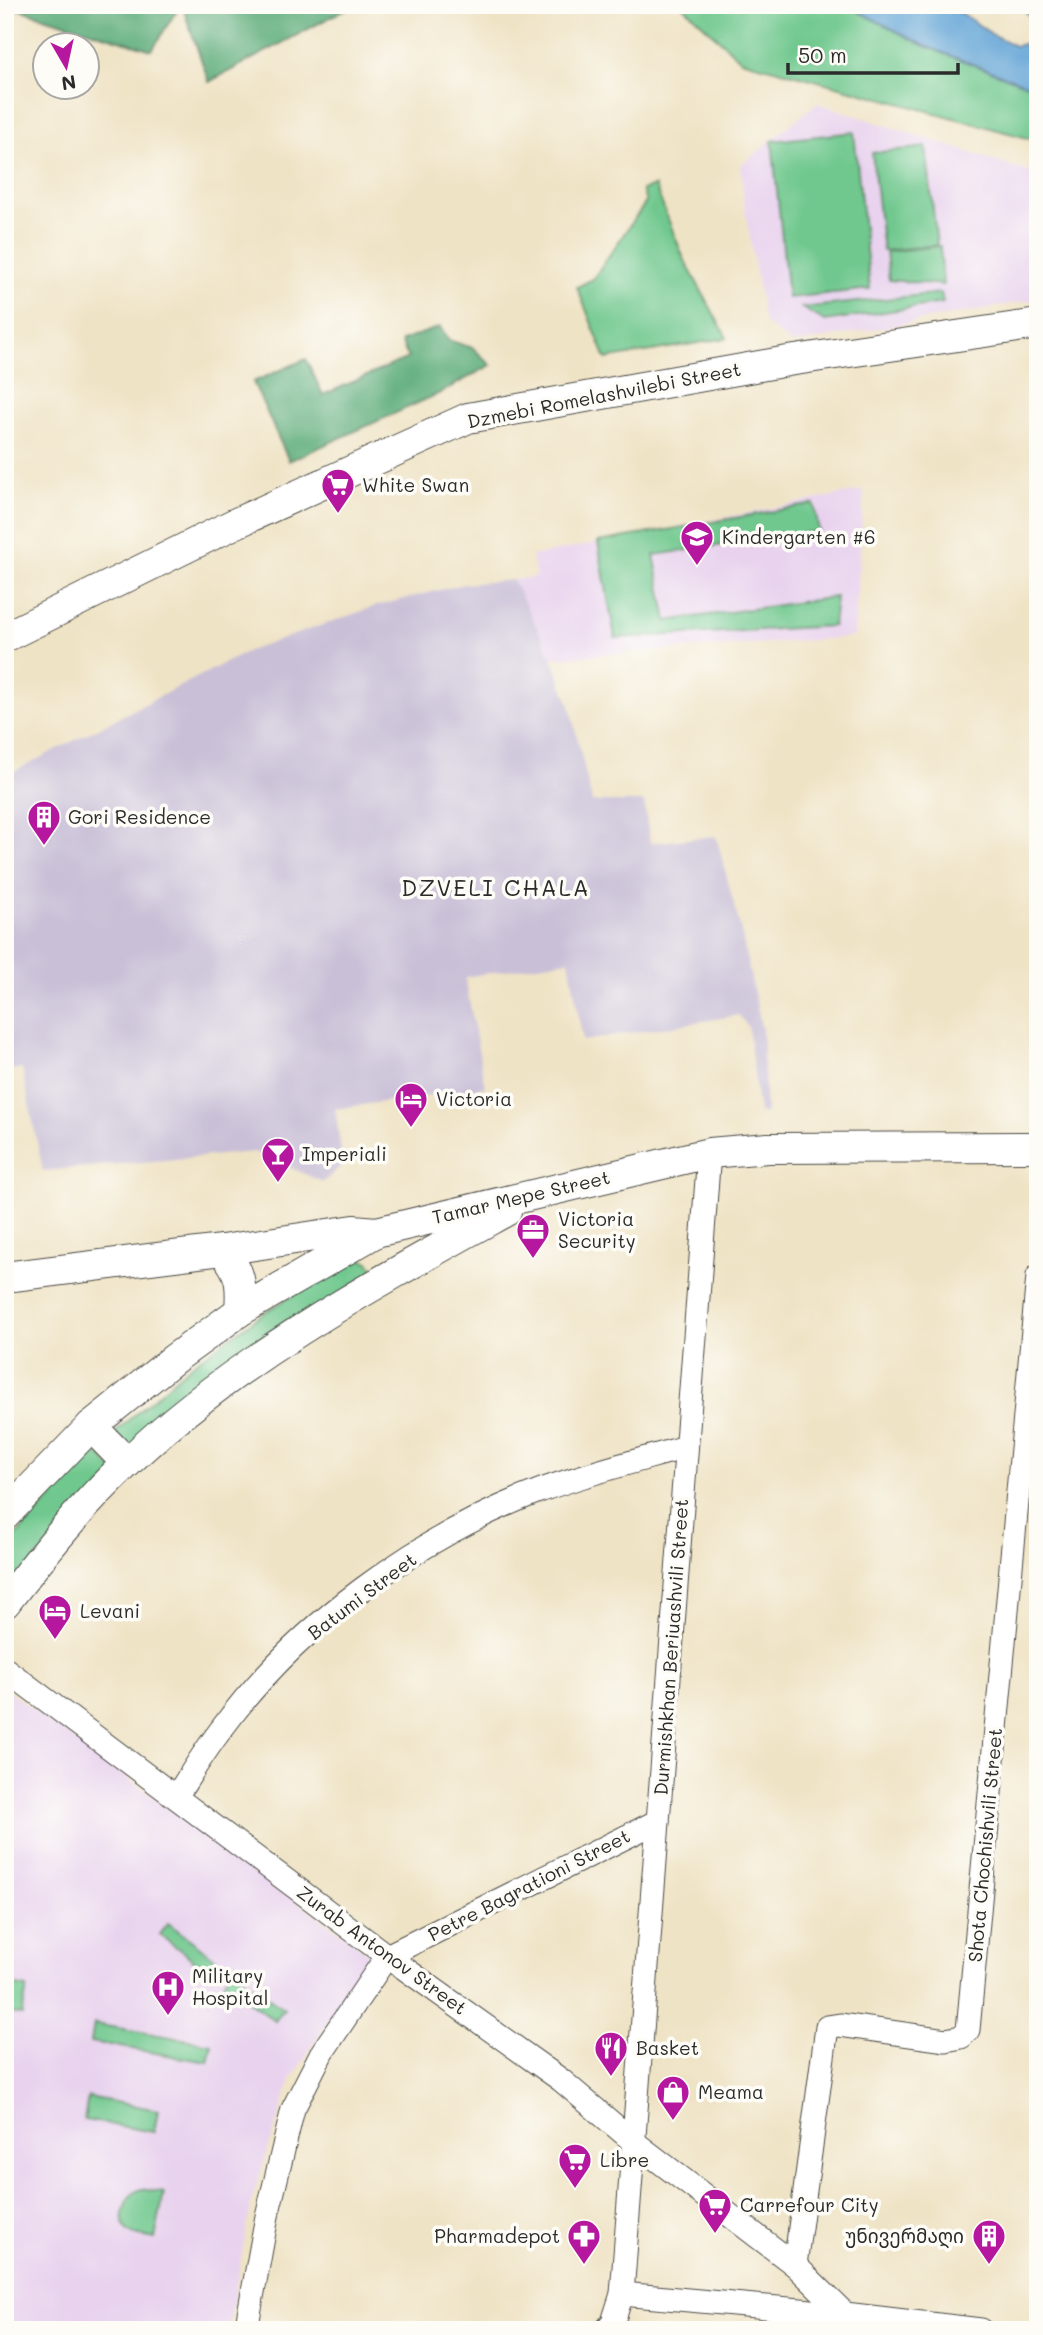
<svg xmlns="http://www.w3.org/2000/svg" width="1043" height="2335" font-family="Mali,'Noto Sans Georgian',sans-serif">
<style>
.built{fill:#e8d2ee}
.industrial{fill:#c9bfd7}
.green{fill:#6fc88e;stroke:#4d7a5c;stroke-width:2}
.forest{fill:#5bac79;stroke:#436c52;stroke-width:2}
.water{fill:#63a5d7;stroke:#476881;stroke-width:2}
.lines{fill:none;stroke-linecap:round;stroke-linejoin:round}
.minor-casing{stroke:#484742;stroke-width:25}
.tertiary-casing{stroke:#484742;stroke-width:32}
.minor{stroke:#fff;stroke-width:23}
.tertiary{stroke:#fff;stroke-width:30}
.labels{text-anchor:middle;stroke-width:7;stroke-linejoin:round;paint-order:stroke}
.street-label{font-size:19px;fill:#2b2b2b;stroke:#fdfcf7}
.poi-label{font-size:19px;fill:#2b2b2b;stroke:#fdfcf7;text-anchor:start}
.quarter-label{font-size:23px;letter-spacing:2px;fill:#2b2b2b;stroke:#fdfcf7}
</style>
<rect width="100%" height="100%" fill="#fdfcf7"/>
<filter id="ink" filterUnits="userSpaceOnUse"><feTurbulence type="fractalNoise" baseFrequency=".0143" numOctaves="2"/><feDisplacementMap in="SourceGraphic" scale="14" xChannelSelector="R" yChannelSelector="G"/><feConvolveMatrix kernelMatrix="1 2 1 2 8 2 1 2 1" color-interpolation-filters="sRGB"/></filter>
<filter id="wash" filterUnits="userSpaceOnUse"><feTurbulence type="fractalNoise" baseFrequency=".00686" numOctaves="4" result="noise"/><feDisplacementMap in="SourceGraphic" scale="28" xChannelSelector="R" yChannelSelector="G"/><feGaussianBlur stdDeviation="1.57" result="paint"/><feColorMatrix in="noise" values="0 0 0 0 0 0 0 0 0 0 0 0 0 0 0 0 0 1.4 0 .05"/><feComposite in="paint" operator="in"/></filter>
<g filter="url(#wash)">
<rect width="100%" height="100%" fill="#efe3c5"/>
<g class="built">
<path d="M817,103L1038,175V299L792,344L764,322L744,202L741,165Z"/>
<path d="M864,490L854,637L552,658L513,580L536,577L532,556Z"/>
<path d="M5,1689L370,1954L291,2080L252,2199L228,2330H5Z"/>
</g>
<path class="industrial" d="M513,580L552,658L570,706L592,802H644L650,843L716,836L740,927L762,1030L766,1113H759L748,1027L739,1015L583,1041L569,960L465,977L485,1087L335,1109L343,1164L323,1182L254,1152L43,1171L22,1069L5,1070V776L248,651L376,606L464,584Z"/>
<g class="green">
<path d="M682,5H846L925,46L1038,89V141L741,60Z"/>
<path d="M854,132L870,289L788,298L772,141Z"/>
<path d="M926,147L937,245L883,251L872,153Z"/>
<path d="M655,186L684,259L727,338L606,359L577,287L593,279L646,202L642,190Z"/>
<path d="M940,246L943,285L889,280L886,252Z"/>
<path d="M941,293L943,303L825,321L802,308Z"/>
<path d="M814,504L819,531L654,555L667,621L836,597L833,626L615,638L598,542Z"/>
<path d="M361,1259L369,1262L374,1269L132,1450L115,1432L191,1365L265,1312L350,1261Z"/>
<path d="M97,1452L115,1472L5,1593V1550L26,1524Z"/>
<path d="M168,1923L220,1962L211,1973L160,1935Z"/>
<path d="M232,1970L284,2009L275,2021L223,1982Z"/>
<path d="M5,1984L27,1988L22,2015L5,2012Z"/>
<path d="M94,2024L212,2044L208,2062L91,2042Z"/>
<path d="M88,2097L158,2110L154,2132L84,2120Z"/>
<path d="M141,2189L164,2193L155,2239C147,2237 134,2237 128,2231C116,2218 127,2194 141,2189Z"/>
</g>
<g class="forest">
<path d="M5,5H180L152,50Z"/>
<path d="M182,5H353L209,82Z"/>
<path d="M440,327L448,340L473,348L491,365L440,393L289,461L253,382L306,359L323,395L408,358L401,341Z"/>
</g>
<path class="water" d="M846,5H950L993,35L1015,46L1031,42L1036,33L1033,22L1021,5H1038V89L925,46Z"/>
</g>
<g filter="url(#ink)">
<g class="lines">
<defs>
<g id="minor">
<path d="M5,1669L387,1956L561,2080L634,2142L795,2265L845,2314"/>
<path d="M176,1797C190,1775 204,1752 220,1731C296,1626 418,1537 539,1491C587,1473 637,1461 686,1447"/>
<path d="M795,2265L827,2027L840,2025L946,2040L961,2037L968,2030L1038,1276"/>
<path d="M622,2294L845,2314L981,2330"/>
<path d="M246,2330L267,2216L293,2109L321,2054L387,1956L658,1821"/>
<path d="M606,2330L613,2322L622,2294L709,1153"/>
</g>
<g id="tertiary">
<path d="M5,637L234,524L468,418L788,361L1038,324"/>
<path d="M222,1250C241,1271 242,1284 240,1311"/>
<path d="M5,1277L222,1250L354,1230L376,1232L709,1153L768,1148L1038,1147"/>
<path d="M91,1426L127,1463"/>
<path d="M5,1515L91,1426L174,1359L240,1311L373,1234"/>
<path d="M5,1603C43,1554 82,1505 127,1463C235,1359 376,1283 506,1211"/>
</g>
</defs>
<use href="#minor" class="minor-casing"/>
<use href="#tertiary" class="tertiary-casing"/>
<use href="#minor" class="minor"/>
<use href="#tertiary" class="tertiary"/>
</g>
</g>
<defs>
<symbol id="supermarket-pin" viewBox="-11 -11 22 30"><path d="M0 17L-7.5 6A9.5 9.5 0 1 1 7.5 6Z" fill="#b5179e" stroke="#fdfcf7"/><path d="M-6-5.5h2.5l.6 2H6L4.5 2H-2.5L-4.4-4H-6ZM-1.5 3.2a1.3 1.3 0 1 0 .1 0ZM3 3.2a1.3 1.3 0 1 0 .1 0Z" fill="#fff"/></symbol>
<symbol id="school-pin" viewBox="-11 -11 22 30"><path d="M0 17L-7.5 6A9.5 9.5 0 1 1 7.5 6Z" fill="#b5179e" stroke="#fdfcf7"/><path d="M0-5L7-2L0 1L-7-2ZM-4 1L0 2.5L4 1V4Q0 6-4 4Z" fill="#fff"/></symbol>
<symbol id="building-pin" viewBox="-11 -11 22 30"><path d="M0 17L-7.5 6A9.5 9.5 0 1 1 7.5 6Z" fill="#b5179e" stroke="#fdfcf7"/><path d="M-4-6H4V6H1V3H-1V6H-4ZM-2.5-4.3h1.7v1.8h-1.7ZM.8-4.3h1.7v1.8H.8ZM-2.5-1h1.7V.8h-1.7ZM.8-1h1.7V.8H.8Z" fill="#fff"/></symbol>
<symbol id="hotel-pin" viewBox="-11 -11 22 30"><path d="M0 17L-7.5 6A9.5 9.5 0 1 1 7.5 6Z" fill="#b5179e" stroke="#fdfcf7"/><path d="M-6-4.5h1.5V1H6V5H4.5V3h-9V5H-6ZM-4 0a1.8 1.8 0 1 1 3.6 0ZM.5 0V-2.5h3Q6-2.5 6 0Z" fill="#fff"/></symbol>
<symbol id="bar-pin" viewBox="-11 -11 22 30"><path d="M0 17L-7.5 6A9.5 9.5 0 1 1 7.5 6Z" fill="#b5179e" stroke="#fdfcf7"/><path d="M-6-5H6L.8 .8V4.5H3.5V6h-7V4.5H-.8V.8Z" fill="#fff"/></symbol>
<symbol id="office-pin" viewBox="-11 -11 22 30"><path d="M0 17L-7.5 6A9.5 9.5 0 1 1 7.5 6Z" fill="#b5179e" stroke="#fdfcf7"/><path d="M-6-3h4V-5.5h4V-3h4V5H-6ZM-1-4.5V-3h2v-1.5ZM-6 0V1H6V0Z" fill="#fff"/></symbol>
<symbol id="hospital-pin" viewBox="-11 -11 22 30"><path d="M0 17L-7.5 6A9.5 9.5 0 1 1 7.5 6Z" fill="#b5179e" stroke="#fdfcf7"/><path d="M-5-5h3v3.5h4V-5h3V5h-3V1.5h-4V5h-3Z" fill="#fff"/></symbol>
<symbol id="restaurant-pin" viewBox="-11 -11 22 30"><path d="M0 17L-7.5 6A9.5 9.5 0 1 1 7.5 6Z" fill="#b5179e" stroke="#fdfcf7"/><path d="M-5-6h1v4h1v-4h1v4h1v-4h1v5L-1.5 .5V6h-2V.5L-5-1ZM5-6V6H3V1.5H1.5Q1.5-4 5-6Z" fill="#fff"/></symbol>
<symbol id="shop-pin" viewBox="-11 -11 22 30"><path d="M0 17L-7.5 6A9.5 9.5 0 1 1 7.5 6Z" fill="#b5179e" stroke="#fdfcf7"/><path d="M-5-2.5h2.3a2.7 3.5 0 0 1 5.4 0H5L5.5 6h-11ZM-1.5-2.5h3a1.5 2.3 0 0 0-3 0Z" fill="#fff"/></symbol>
<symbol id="pharmacy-pin" viewBox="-11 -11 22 30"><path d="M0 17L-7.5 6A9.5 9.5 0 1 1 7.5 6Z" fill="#b5179e" stroke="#fdfcf7"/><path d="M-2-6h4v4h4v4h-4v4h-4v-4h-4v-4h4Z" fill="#fff"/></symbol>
</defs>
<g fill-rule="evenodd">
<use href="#supermarket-pin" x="319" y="466" width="38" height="52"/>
<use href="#school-pin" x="678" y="518" width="38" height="52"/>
<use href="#building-pin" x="25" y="798" width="38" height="52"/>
<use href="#hotel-pin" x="392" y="1080" width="38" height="52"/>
<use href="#bar-pin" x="259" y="1135" width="38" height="52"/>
<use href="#office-pin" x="514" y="1211" width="38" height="52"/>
<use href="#hotel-pin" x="36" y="1592" width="38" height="52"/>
<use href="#hospital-pin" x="149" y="1968" width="38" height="52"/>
<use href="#restaurant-pin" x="592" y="2029" width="38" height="52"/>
<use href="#shop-pin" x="654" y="2073" width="38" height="52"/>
<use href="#supermarket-pin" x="556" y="2141" width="38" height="52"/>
<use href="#supermarket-pin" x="696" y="2186" width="38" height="52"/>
<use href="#pharmacy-pin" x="565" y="2217" width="38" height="52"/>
<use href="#building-pin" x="970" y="2217" width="38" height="52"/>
</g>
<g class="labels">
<g class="street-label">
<text transform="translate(604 395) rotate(-11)" y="7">Dzmebi Romelashvilebi Street</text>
<text transform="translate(521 1197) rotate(-13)" y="7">Tamar Mepe Street</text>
<text transform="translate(362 1596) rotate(-37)" y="7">Batumi Street</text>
<text transform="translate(671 1647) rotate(-86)" y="7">Durmishkhan Beriuashvili Street</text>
<text transform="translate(985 1845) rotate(-85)" y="7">Shota Chochishvili Street</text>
<text transform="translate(529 1885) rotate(-27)" y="7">Petre Bagrationi Street</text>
<text transform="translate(382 1950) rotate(36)" y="7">Zurab Antonov Street</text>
</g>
<g class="poi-label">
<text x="362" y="492">White Swan</text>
<text x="722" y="544">Kindergarten #6</text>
<text x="68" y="824">Gori Residence</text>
<text x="436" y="1106">Victoria</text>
<text x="302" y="1161">Imperiali</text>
<text x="558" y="1226">Victoria<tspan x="558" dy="22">Security</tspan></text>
<text x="80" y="1618">Levani</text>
<text x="192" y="1983">Military<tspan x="192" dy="22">Hospital</tspan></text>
<text x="636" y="2055">Basket</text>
<text x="698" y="2099">Meama</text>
<text x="600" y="2167">Libre</text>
<text x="740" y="2212">Carrefour City</text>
<text x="560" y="2243" text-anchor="end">Pharmadepot</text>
<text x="964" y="2243" text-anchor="end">უნივერმაღი</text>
</g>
<g class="quarter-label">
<text x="496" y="896">DZVELI CHALA</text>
</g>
</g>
<rect width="1043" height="2335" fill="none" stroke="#fdfcf7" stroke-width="28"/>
<g transform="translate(66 66) rotate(171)"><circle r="33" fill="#fdfcf7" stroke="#a9a8a5" stroke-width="2"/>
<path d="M0-5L12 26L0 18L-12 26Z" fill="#b5179e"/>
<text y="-10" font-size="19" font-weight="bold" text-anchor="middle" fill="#2b2b2b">N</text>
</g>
<path d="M788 63v10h170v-10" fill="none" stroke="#2b2b2b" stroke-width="3.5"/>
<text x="798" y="63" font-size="21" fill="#2b2b2b" stroke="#fdfcf7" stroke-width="5" paint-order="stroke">50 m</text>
</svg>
